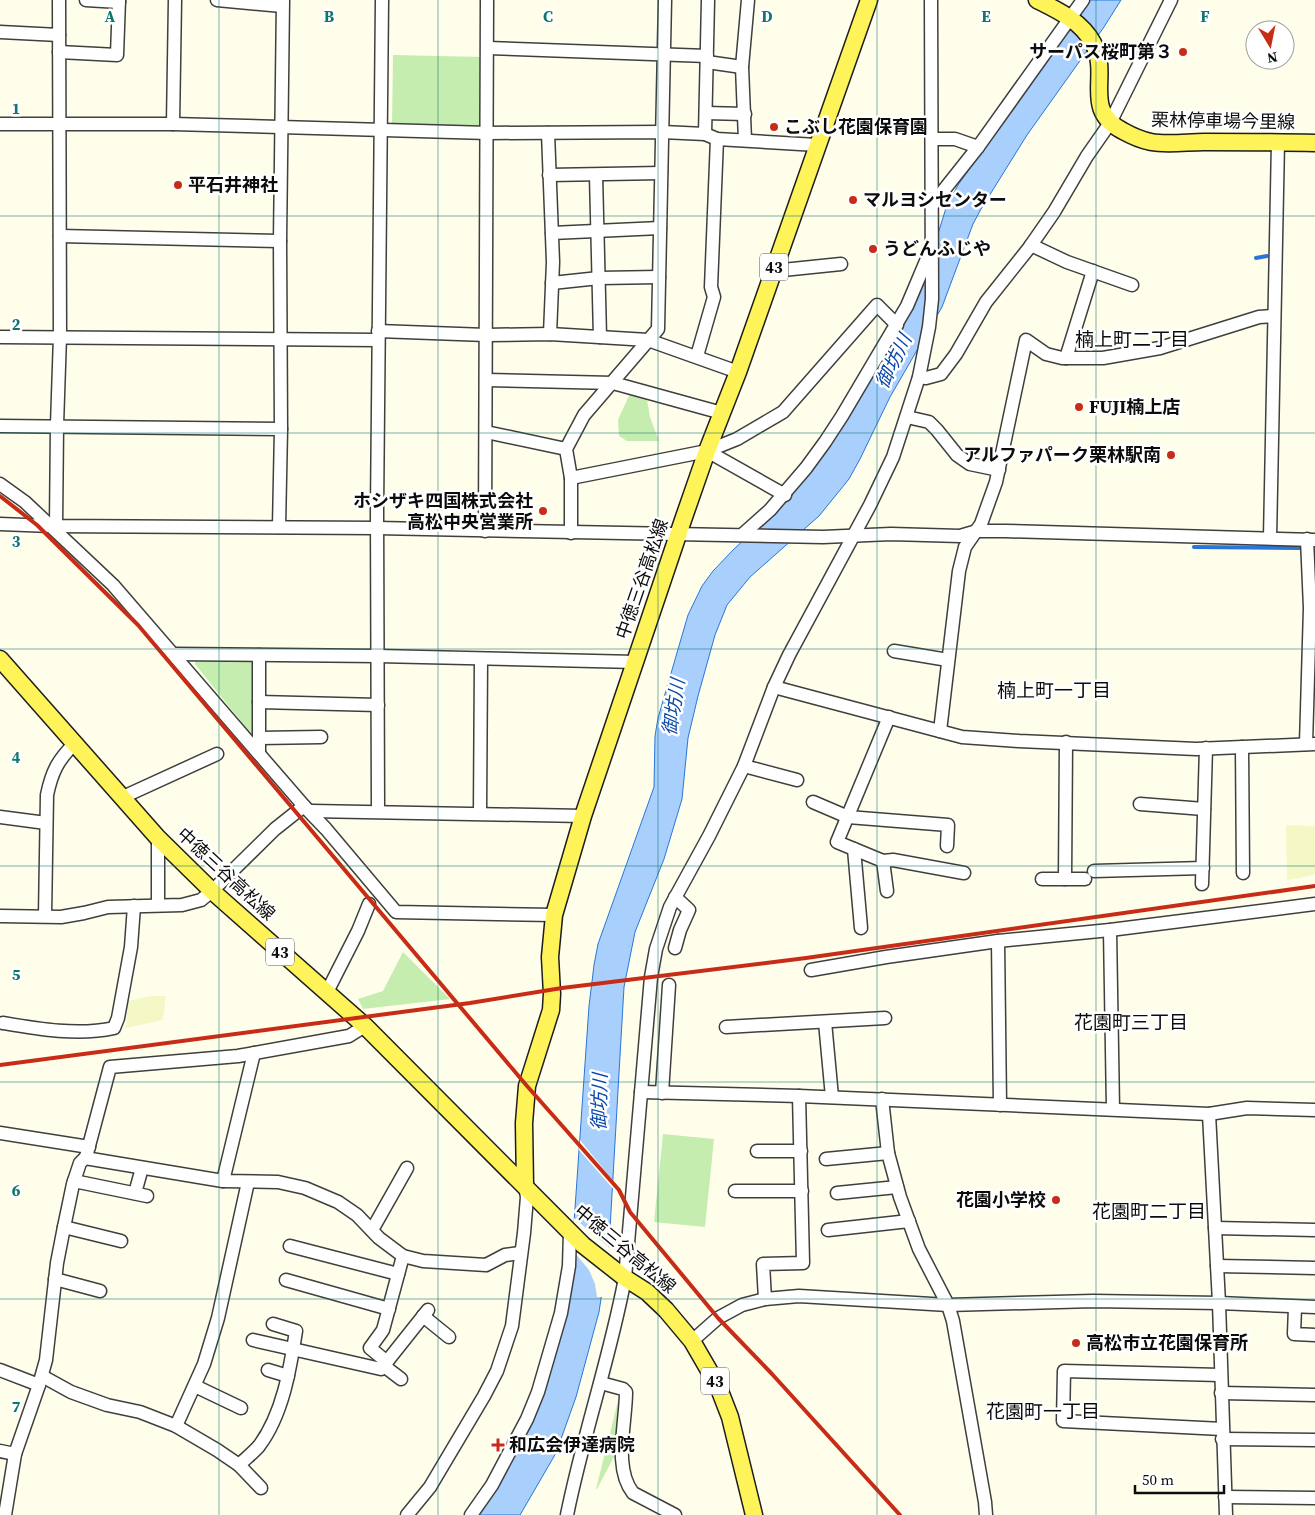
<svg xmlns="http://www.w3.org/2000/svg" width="1315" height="1515" font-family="'Source Serif 4','Noto Sans JP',serif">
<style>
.farmland{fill:#f4f8c7}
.green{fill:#c5edb0}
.water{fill:#a9cffc;stroke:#2976da}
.pier{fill:#fffeea}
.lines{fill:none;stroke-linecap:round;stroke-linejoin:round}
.stream{stroke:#2976da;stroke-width:4}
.minor-casing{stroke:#3f3f3f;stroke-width:15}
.major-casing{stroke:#1d1d1d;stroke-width:19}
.minor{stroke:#fff;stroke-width:12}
.major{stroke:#fff35a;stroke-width:16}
.rail{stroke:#c82c17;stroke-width:4}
.grid{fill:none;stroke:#0f766e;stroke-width:1;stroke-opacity:0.55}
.poi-dot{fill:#c82c17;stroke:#fff;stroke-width:2}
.labels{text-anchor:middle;stroke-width:5;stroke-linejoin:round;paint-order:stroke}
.shield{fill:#fff;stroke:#555;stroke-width:1}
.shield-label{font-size:16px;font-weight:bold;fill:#0c0c0c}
.poi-label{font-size:18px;font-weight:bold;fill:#0c0c0c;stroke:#fff;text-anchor:start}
.street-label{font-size:18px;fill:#0c0c0c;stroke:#fff}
.neighbourhood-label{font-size:19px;fill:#0c0c0c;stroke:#fff}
.water-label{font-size:19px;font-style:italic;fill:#0a48a8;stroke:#fff}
.grid-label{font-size:16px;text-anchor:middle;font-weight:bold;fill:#0f766e;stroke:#fff;stroke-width:5;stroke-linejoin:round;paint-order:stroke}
</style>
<rect width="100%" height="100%" fill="#fffeea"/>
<g class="farmland">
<path d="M1286,825L1315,826V875L1287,880Z"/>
<path d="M151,996H166L163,1020L126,1028L128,1001Z"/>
</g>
<g class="green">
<path d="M393,55L484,57L482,127L392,125Z"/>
<path d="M631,391L646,394L650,417L659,441H627L619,436L618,420Z"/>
<path d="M195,660H255V734H251L195,664Z"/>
<path d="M403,952L450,999L363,1009L358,999L383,991Z"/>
<path d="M663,1134L714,1139L705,1227L654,1222Z"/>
<path d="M619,1397L622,1398L616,1453L597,1489H596Z"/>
</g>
<path class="water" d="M1089,0H1121L1104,27L1027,135L981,209L973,224L942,307L890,397L860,459L849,479L819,516L750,577L727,605L715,635L698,696L688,738L682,799L664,859L635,932L624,987L609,1246L599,1312L576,1397L556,1453L520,1515H475L511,1459L571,1266L589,1006L594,965L598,944L654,787L655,736L658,718L688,615L702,586L713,571L733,550L781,505L801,482L933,250L946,208L958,185Z"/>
<g class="pier">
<path d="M580,1140L615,1183V1191L579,1150Z"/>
<path d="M574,1218L611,1249L603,1297H597L595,1284L589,1270L570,1247Z"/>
</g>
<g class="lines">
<g class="stream">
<path d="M1256,258L1267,256"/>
<path d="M1194,547L1300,548"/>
</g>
<defs>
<g id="minor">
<path d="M86,0L119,2"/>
<path d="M217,0L282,6"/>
<path d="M0,32L59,35"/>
<path d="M488,48L707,56"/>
<path d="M59,52L117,55L119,0"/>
<path d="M707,62L742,67"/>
<path d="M706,113L745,114"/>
<path d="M0,124H173L488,133L662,132L705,134L717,139L817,145"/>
<path d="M173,124L175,0"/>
<path d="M548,133L553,262L550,334"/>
<path d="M705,134L708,0"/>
<path d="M932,139H955L978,147"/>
<path d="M745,140L742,67L748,0"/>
<path d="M549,175L661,173"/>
<path d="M596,175L600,337"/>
<path d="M932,205L978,147L1083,0"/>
<path d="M552,233L660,228"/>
<path d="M60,236L280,241"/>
<path d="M1031,245L1067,262L1132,285"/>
<path d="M773,271L841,264"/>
<path d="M552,283L599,278L659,277"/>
<path d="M378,331L486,335L550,334L648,340L738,372"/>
<path d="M0,337L378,340"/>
<path d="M697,356L714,297L711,287L717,139"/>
<path d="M1066,358L1093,271"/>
<path d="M919,377L926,378L941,374L956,354L986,302L1029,248L1054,212L1087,156L1110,123L1171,0"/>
<path d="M486,380L613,383L722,413"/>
<path d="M907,417L929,422L937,430L957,455L970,464L999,470"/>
<path d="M0,426L281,429"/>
<path d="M486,432L566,449"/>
<path d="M707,451L785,495"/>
<path d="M571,478L707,451L737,439L783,412L877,305L897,325"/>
<path d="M0,484L25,502L113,585L304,806L326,829L396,912L554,915"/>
<path d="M0,524L51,526L377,528L823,537L891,534L960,536L977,531H1005L1315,540"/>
<path d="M56,526L57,425L60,336L59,0"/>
<path d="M279,527L281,429L280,241L283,0"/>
<path d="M485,531L487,0"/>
<path d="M571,533V478L566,449L584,415L658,329L665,0"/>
<path d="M743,534L770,510L806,468L825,442L842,416L907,306L929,254"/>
<path d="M1270,538L1278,142"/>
<path d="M894,651L948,660"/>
<path d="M173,654L378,656L636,662"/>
<path d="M774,687L962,737L1019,741L1196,749L1315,744"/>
<path d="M259,702L378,705"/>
<path d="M889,717L837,842L883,861L893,860L964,873"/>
<path d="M940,731L959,571L965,547L981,524L996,482L1026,340L1046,354L1062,358H1103L1160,348L1259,317L1274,316"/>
<path d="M259,738L321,737"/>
<path d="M1306,744L1310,608L1307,539"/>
<path d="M1242,747L1243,873"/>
<path d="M259,753V655"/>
<path d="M744,766L797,780"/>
<path d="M123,797L217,754"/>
<path d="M813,802L848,817L948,825L947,846"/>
<path d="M1140,804L1204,809"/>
<path d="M311,811L583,816"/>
<path d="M378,811L377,511L382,0"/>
<path d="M480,813L481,659"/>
<path d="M0,817L46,823"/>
<path d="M158,838V904"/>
<path d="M854,849L861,928"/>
<path d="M883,861L887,891"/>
<path d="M1094,871L1203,868"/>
<path d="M1042,879H1085"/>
<path d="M1065,879L1066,742"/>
<path d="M1202,884L1206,748"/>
<path d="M0,916L61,917L84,913L108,907L182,905L201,900L212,891L275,829L304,806"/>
<path d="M45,916L47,795C52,771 58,760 75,743"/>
<path d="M1110,930L1113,1109"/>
<path d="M998,941L1000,1105"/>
<path d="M675,948L680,930L689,910L675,897"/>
<path d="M811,970L886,957L998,941L1110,930L1315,904"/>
<path d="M327,992L358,931L369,904"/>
<path d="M825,1022L832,1097"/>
<path d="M3,1023C38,1029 78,1036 114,1028L118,1018L131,947L134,906"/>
<path d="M726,1027L885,1018"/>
<path d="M641,1092L799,1096L1209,1114L1247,1108L1315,1110"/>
<path d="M662,1093L669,985"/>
<path d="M882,1099L888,1153L900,1197L919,1249L948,1305L953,1321L985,1502L986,1515"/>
<path d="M1209,1114L1219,1303L1226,1515"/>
<path d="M0,1133L89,1147"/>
<path d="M757,1151H801"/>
<path d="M86,1157L110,1067L238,1056L349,1036L365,1026"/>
<path d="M826,1159L888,1153"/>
<path d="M74,1181L147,1196"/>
<path d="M223,1181L254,1053"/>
<path d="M735,1191H802"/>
<path d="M135,1193L142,1168"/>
<path d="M837,1193L897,1187"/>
<path d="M64,1227L121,1241"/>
<path d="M1215,1228L1315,1230"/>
<path d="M372,1230L407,1168"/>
<path d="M828,1230L909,1221"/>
<path d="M290,1246L398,1274"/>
<path d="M1217,1266L1315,1268"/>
<path d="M55,1279L100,1291"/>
<path d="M286,1280L389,1309"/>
<path d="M765,1299L763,1264L803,1263L799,1096"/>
<path d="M1295,1307L1294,1334L1315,1335"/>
<path d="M423,1316L449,1337"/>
<path d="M253,1340L381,1369L428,1310"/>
<path d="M692,1341L718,1318L742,1305L765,1299L799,1296L948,1305L1093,1301L1219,1303L1315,1307"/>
<path d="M387,1362L370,1348L383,1330L403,1256"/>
<path d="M384,1366L401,1379"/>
<path d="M0,1370L39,1385"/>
<path d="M268,1370L288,1376"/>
<path d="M1220,1375L1064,1371L1063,1421L1222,1429"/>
<path d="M42,1376L71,1392L107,1405L140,1412L176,1426L217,1450L239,1465L261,1488"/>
<path d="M601,1383L623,1389L626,1392C626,1423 613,1468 633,1493L675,1515"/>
<path d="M195,1386L241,1408"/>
<path d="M1221,1393L1315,1395"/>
<path d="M176,1426L204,1364L218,1318L248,1182"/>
<path d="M1222,1439L1315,1440"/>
<path d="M0,1451L15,1454"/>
<path d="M239,1465C245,1459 253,1453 259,1446C283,1414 290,1369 296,1331L273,1324"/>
<path d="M1225,1497L1315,1498"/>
<path d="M5,1515L15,1454L39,1385L46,1360L57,1263L64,1227L73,1184L80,1163L85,1158L223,1181L278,1182L305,1188L338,1202L357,1215L379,1238L403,1256L423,1261L486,1265L505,1255L520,1253"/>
<path d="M407,1515L430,1487L484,1396L497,1371L512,1326L524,1233L527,1197L525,1186"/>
<path d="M471,1515L492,1485L527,1419L538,1392L561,1313L569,1266L570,1232"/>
<path d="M567,1515C583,1435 610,1358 625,1278L651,977L656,949L670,907L709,836L744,766L774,687L789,655L870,505L893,457L919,377L929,327L932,299L931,0"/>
</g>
<g id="major">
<path d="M1037,0C1059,11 1081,21 1093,43C1111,76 1081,109 1123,131C1132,136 1141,140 1151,142C1166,145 1188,142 1204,142C1241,142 1278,142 1315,143"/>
<path d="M0,659L158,838L212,891L365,1026L583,1245L625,1278L647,1292L666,1310L692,1341L718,1386L730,1417L754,1515"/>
<path d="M525,1186L524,1123L527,1086L551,1010L552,994L550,957L554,915L583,816L683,520L707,451L738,372L869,0"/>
</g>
</defs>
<use href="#minor" class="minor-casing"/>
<use href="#major" class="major-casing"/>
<use href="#minor" class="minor"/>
<use href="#major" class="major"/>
<g class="rail">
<path d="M0,496L37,525L138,625L527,1086L619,1190L630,1212L718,1318L772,1374L900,1515"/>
<path d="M0,1065L470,1003L562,988L806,958L1315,886"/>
</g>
</g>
<path class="grid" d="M219,0V1515M438,0V1515M658,0V1515M877,0V1515M1096,0V1515M0,216H1315M0,433H1315M0,649H1315M0,866H1315M0,1082H1315M0,1299H1315"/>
<g class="poi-dot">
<circle cx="1183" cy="52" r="5"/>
<circle cx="774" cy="127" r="5"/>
<circle cx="178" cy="185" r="5"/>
<circle cx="853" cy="200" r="5"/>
<circle cx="873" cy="249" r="5"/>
<circle cx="1079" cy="407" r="5"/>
<circle cx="1171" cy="455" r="5"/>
<circle cx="543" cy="511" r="5"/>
<circle cx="1056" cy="1200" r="5"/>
<circle cx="1076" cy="1343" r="5"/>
<path d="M495.5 1437.5h5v5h5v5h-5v5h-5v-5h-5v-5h5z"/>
</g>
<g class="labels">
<g class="shield">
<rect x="760" y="253.5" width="28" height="27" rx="4"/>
<rect x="266" y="938.5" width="28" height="27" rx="4"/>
<rect x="701" y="1367.5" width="28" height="27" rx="4"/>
</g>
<g class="shield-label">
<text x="774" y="273">43</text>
<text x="280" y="958">43</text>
<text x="715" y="1387">43</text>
</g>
<g class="poi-label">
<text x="1173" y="58" text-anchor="end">サーパス桜町第３</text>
<text x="784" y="133">こぶし花園保育園</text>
<text x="188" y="191">平石井神社</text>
<text x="863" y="206">マルヨシセンター</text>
<text x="883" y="255">うどんふじや</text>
<text x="1089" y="413">FUJI楠上店</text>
<text x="1161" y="461" text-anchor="end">アルファパーク栗林駅南</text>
<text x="533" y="507" text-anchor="end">ホシザキ四国株式会社<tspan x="533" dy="21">高松中央営業所</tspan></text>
<text x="1046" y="1206" text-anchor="end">花園小学校</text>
<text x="1086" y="1349">高松市立花園保育所</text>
<text x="509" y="1451">和広会伊達病院</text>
</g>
<g class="street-label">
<text transform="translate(1223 121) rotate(1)" y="6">栗林停車場今里線</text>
<text transform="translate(642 579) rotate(-71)" y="6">中徳三谷高松線</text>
<text transform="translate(226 874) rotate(43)" y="6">中徳三谷高松線</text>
<text transform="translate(625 1249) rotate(40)" y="6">中徳三谷高松線</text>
</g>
<g class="neighbourhood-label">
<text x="1132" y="346">楠上町二丁目</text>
<text x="1054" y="697">楠上町一丁目</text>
<text x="1131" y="1029">花園町三丁目</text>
<text x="1149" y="1218">花園町二丁目</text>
<text x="1043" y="1418">花園町一丁目</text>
</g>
<g class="water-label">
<text transform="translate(893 361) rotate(-64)" y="7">御坊川</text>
<text transform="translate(673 707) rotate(-81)" y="7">御坊川</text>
<text transform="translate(599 1102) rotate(-89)" y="7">御坊川</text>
</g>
</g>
<g class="grid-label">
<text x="110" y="22">A</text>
<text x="329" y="22">B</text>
<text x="548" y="22">C</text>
<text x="767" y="22">D</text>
<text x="986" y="22">E</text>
<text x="1205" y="22">F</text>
<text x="16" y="114">1</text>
<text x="16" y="330">2</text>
<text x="16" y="547">3</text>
<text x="16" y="763">4</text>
<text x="16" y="980">5</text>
<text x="16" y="1196">6</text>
<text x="16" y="1412">7</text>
</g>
<g transform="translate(1270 45) rotate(170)"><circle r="24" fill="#ffffff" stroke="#9e9e9e"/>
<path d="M0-4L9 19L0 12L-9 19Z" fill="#c82c17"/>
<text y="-8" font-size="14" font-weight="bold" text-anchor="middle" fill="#0c0c0c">N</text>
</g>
<path d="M1135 1485v8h89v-8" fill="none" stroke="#0c0c0c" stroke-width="2.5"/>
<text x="1142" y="1485" font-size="15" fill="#0c0c0c" stroke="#ffffff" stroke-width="4" paint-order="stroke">50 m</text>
</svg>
